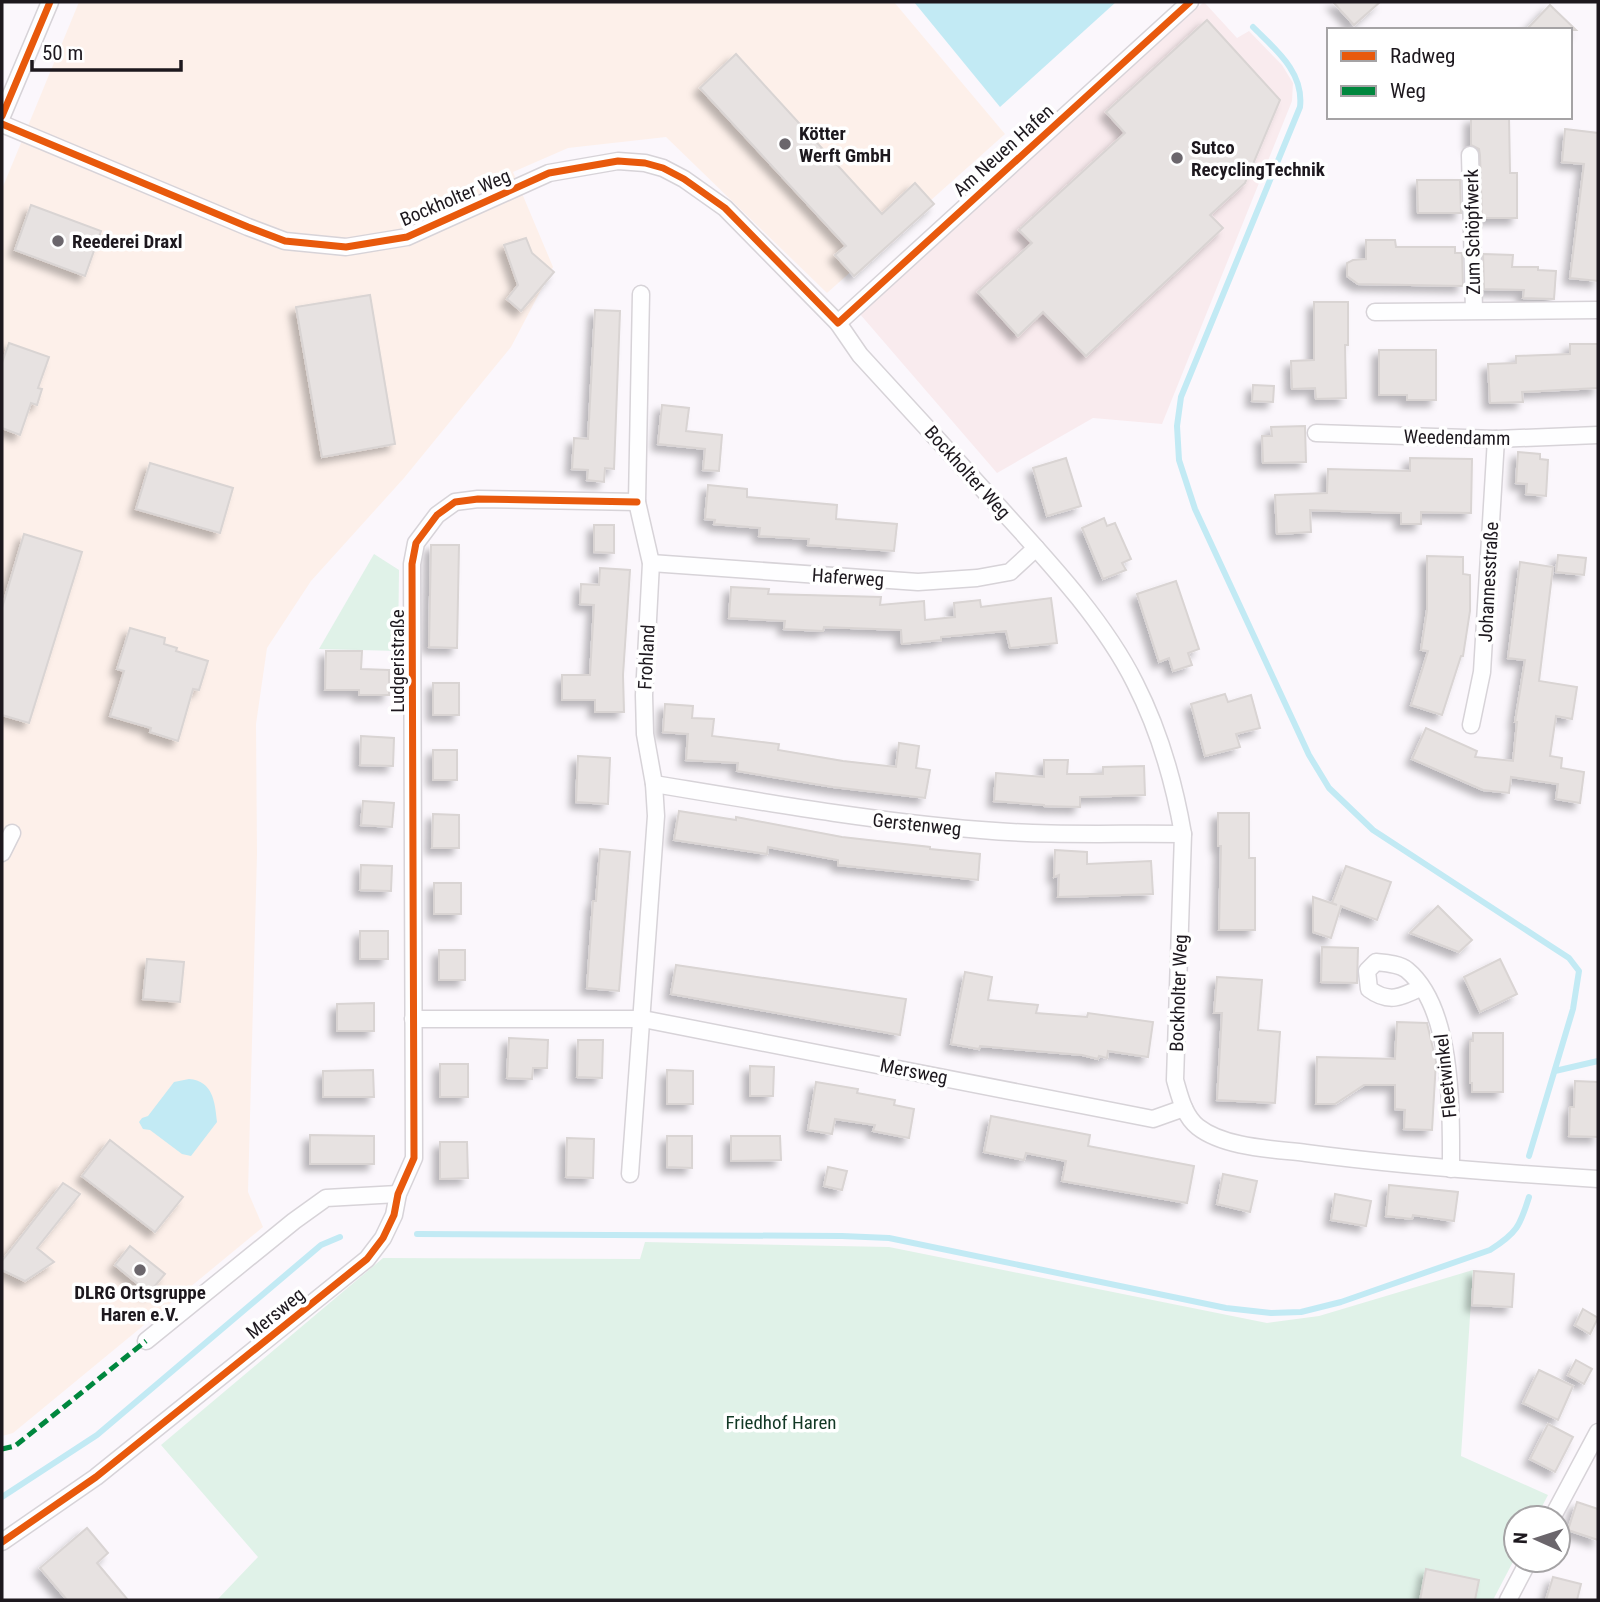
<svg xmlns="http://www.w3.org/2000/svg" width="1600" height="1602" font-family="'Roboto Condensed',sans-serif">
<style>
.commercial{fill:#f9ebee}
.industrial{fill:#fdf0ea}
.green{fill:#e0f2e8}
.water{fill:#c2eaf4}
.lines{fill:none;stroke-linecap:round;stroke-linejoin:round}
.stream{stroke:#c2eaf4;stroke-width:6}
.building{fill:#e7e2e1;stroke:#d9d4d3;stroke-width:2;filter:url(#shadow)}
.street-casing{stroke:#d7d3d8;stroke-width:19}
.street{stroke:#fefeff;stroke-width:16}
.quiet{stroke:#00873e;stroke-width:5;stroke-dasharray:10 5;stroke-linecap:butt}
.cycleway-casing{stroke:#fff;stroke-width:11}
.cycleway{stroke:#e8590c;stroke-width:7}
.poi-dot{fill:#6b666c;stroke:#fff;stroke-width:2.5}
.labels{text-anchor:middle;stroke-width:7;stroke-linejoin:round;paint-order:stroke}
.poi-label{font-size:19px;font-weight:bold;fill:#1d181e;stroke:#fff;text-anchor:start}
.street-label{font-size:19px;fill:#1d181e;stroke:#fff}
.park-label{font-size:19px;fill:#123825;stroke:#fff}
</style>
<defs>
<filter id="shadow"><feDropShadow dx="-6" dy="6" stdDeviation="3.5" flood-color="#0004"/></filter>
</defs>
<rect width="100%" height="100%" fill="#fbf7fc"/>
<path class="commercial" d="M1204,2L1237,38L1249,31L1282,65L1293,83L1292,101L1162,424L1093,418L997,473L859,313Z"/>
<path class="industrial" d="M79,2H894L1005,134L827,293L666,137L568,148L513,172L553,267L511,347L404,478L311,581L267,648L256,724L257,854L248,1192L263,1227L13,1433L2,1436V189Z"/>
<g class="green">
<path d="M374,554L399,570L398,651L319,649Z"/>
<path d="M645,1242L889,1247L1267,1323L1319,1316L1473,1270L1461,1456L1548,1495L1536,1518H1516V1556L1493,1600H217L258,1557L161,1445L383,1258L640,1259Z"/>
</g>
<g class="water">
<path d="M914,2H1116L1000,107Z"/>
<path d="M189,1079C213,1081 215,1102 217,1122L191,1156L182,1154L150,1130L143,1129L139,1122L142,1118L148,1116L174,1082Z"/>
</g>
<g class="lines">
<g class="stream">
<path d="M1253,27C1276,50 1304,72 1300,107L1181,397L1177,426L1179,460L1195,509L1309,755L1329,788L1373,830L1549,945L1569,958L1579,971L1573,1009L1529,1156"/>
<path d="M1555,1071L1598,1061"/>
<path d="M417,1234L842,1236L889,1238L1226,1308L1271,1313L1301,1312L1341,1302L1490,1250C1517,1233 1520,1226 1529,1197"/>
<path d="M2,1497L97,1435L321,1245L340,1237"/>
</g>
</g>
<g class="building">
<path d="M1333,2H1380L1354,25Z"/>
<path d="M1550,5L1576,30H1526Z"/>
<path d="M1207,20L1280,100L1245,183L1210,215L1223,228L1086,356L1043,312L1018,336L978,292L1032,243L1019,230L1125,133L1106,112Z"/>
<path d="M736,54L882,214L915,183L934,204L854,276L835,255L846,246L700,88Z"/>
<path d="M1509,117L1510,173H1517V218H1482L1480,155L1479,149L1471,145V118Z"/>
<path d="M1565,129L1598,133V281L1570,278L1584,164L1562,162Z"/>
<path d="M1417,180H1460L1461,213H1418Z"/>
<path d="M31,205L101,231L85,276L15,250Z"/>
<path d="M526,238L532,253L554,272L521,311L507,299L518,285L504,245Z"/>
<path d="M1366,240H1395L1396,247H1455V253H1462L1463,286L1358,284L1347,276V263L1353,260L1366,259Z"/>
<path d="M1483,254L1513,255L1512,267H1538V270L1556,271L1554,299L1523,298L1524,290L1484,289Z"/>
<path d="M370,295L395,444L322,457L296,307Z"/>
<path d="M1314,302H1348V345H1345L1346,398L1316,399L1315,388L1292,389L1291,361L1314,360Z"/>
<path d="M595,310L620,311L614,469L605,468L604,482L587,480L588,470L572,469L574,438L588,439Z"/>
<path d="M9,343L49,357L38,388L42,389L37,405L31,403L20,435L2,428V363Z"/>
<path d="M1570,344H1598V388L1522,392L1523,402L1490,403L1488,364L1516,363V356L1570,354Z"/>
<path d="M1379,350H1436V400H1407V395H1379Z"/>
<path d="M1253,385L1274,386L1273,402L1252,401Z"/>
<path d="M662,405L689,408L686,431L722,435L719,471L703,470L705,449L658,444Z"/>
<path d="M1305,426L1306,462L1263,463L1262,436H1272L1271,427Z"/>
<path d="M1518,452L1540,454V459L1548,460L1546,496L1526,494L1527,484L1516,483Z"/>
<path d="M1066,458L1081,506L1047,516L1033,468Z"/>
<path d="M1410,458L1472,459L1471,513L1421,512V524H1401V513L1310,510L1311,532L1277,534L1275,495L1327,493L1328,469L1410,471Z"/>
<path d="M150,463L233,488L220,533L136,509Z"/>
<path d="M708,485L747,489V497L837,505L836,519L897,524L894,551L808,545L809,539L759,536L760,528L714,524L715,520L705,519Z"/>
<path d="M1104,518L1107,526L1115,523L1131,559L1122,563L1126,570L1103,579L1082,528Z"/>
<path d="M594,525H614V553L594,552Z"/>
<path d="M24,534L82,552L29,723L2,715V608Z"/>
<path d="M431,545H459L457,648L429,647Z"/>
<path d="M1558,555L1586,558L1584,575L1556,572Z"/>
<path d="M1427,556L1463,557V574L1470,575V611L1463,656H1461L1442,715L1411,705L1428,651L1421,650L1427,610Z"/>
<path d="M1520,562L1553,567L1539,681L1577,687L1572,719L1556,716L1550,756L1562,758L1561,768L1584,772L1580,803L1556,799L1558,784L1511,777L1509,793L1483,790L1412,759L1426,728L1477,751L1475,757L1513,761L1517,722H1515L1525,660L1508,658Z"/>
<path d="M600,568L630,570L623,675L624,712H595V700H562V675H590L594,605L580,604L581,584L599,585Z"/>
<path d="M1176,581L1199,649L1188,653L1192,665L1173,671L1169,658L1159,662L1137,594Z"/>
<path d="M731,587L769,589L768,594L881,597L880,605L924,601L925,620L955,617L954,603L980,600L981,607L1051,598L1057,643L1010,648L1006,631L941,637V640L902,644L901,630L824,627L823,631L784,629L785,621L729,618Z"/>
<path d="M130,628L165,638L164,644L177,648L176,651L208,661L199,690L193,689L178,741L150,732L151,728L110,716L124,671L117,669Z"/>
<path d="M326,651H362L361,669L389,670V695H359V690H325Z"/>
<rect x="433" y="683" width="26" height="32"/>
<path d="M1225,694L1228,702L1251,695L1260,728L1236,734L1240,747L1205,756L1191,704Z"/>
<path d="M665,704L693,706L692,718L714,719L712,736L779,744L778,750L843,761L896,767L899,743L919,746L916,768L930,770L925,798L833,787L737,771L738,763L686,760L688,734L663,732Z"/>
<path d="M361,736L394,738L393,766L360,765Z"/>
<rect x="433" y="750" width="24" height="30"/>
<path d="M578,756L610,758L608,804L576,802Z"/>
<path d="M1044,760H1068L1067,774H1103V767L1144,766L1145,795L1080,797V807L1044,806V805L994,801L996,773L1044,777Z"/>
<path d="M363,801L394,803L392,827L361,825Z"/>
<path d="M679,811L736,820V817L842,837L930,847V849L980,854L978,880L838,865V860L768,847L767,854L674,840Z"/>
<path d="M1218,813H1249V858H1255V930H1219L1221,846H1218Z"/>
<path d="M433,814L459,815V848H432Z"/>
<path d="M600,849L630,852L619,991L587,988L593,901H596Z"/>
<path d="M1055,850L1087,852V864L1151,861L1153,894L1058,897L1059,875L1054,877Z"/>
<path d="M361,865L392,866L391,891L360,890Z"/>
<path d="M1346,866L1391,882L1377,920L1341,906L1331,938L1313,932V897L1337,905L1332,903Z"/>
<rect x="434" y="883" width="27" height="31"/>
<path d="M1438,906L1472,940L1459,952L1410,933Z"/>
<rect x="360" y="931" width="28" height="28"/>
<path d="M1322,947L1358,948L1357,983L1321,982Z"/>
<rect x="439" y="950" width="26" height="30"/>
<path d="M147,959L184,962L180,1002L143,999Z"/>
<path d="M1500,959L1517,994L1480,1012L1464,977Z"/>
<path d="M676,965L906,999L900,1035L671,994Z"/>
<path d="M965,972L992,977L988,1000L1038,1005L1036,1013L1087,1017L1088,1013L1153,1022L1148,1057L1108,1051L1107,1058L1099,1056L1098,1059L1082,1055L980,1046L979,1049L951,1044Z"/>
<path d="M1217,977L1262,980L1258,1030L1280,1032L1275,1103L1217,1100L1222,1013H1214Z"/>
<path d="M374,1003V1031H337V1004Z"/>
<path d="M1397,1022L1427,1023L1436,1061L1432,1130L1404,1129L1405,1110L1395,1109V1085H1364L1335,1104H1316L1317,1057L1395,1059Z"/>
<path d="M1473,1033H1503V1092H1472V1083H1470V1041H1473Z"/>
<path d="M509,1038L548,1040L547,1068H533L532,1079L507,1078Z"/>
<path d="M578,1040H603L602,1078L577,1077Z"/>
<rect x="440" y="1064" width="28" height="33"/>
<path d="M750,1066L774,1067L773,1096H750Z"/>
<path d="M373,1070L374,1097H323V1071Z"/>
<path d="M667,1070L693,1071V1104H667Z"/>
<path d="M1575,1081L1598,1082V1137L1569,1136L1570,1107H1574Z"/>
<path d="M816,1082L858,1089L857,1093L895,1100L894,1105L914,1109L909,1138L873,1131L875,1125L835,1119L832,1134L808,1130Z"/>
<path d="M991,1116L1090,1135L1088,1146L1194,1166L1187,1203L1062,1181L1066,1161L1026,1153L1024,1160L984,1152Z"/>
<path d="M310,1135L374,1136V1164H310Z"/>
<path d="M667,1136H692V1168L667,1167Z"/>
<path d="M731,1136H780L781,1160L731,1161Z"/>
<path d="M567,1138L594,1139L593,1178L566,1177Z"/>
<path d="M110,1140L183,1197L155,1232L82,1176Z"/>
<path d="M440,1142H467L468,1178L440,1179Z"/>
<path d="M828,1167L847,1171L842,1190L824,1186Z"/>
<path d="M1223,1174L1257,1181L1250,1212L1217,1204Z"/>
<path d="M63,1183L80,1194L37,1248L54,1262L25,1281L2,1270V1261Z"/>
<path d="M1389,1185L1458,1192L1454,1221L1413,1215L1412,1219L1386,1216Z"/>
<path d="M1335,1194L1371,1201L1366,1226L1331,1220Z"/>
<path d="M130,1246L165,1274L149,1293L115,1265Z"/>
<path d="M1474,1271L1514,1274L1512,1307L1472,1305Z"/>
<path d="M1583,1309L1598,1318L1590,1334L1575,1325Z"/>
<path d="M1576,1360L1592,1369L1584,1384L1568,1375Z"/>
<path d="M1539,1370L1573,1386L1558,1420L1523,1403Z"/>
<path d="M1548,1424L1573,1437L1555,1472L1530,1459Z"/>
<path d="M1577,1502L1598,1509V1540L1568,1530Z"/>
<path d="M87,1528L108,1553L97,1563L128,1600H67L40,1568Z"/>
<path d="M1426,1569L1479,1580L1475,1600H1420Z"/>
<path d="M1553,1577L1581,1584L1577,1600H1546Z"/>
</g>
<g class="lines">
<defs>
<g id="street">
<path d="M2,116L50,2"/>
<path d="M2,124L248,227L285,241L346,247L407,237L549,173L618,161L645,163L663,168L684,179L725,208L838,323L860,355C907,406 953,456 999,507C1047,560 1103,619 1135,683C1159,730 1174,782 1183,834L1175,1080C1180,1097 1184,1116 1198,1127C1225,1148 1274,1149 1306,1153C1403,1166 1501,1173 1598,1179"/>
<path d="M1470,155L1474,310"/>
<path d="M1375,312L1598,310"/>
<path d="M838,323L1190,2"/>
<path d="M1316,433L1496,439L1598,435"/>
<path d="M651,563L918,582L977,578L1010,572L1036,548"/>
<path d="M1471,725L1482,672L1496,439"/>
<path d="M654,784C763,802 871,821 981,830C1048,836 1116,833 1183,834"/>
<path d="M2,853L12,833"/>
<path d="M1422,987C1402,997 1389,1004 1369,989L1367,971L1376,962C1386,963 1400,964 1407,970C1454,1009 1451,1113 1451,1169"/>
<path d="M413,1019H643L1153,1119L1184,1108"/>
<path d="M630,1174L656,816L654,784L645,734L644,695L651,563L637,502L641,294"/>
<path d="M146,1341L294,1221L326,1198L398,1194"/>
<path d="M1552,1518L1598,1432"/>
<path d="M2,1542L96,1477L367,1259L383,1238L394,1215L398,1194L414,1158L412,564L416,543L437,515L455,502L478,499L637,502"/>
<path d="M1508,1600L1529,1560"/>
</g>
</defs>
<use href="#street" class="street-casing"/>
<use href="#street" class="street"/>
<path class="quiet" d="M2,1449L15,1446L146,1341"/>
<defs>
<g id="cycleway">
<path d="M2,116L50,2"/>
<path d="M2,124L248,227L285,241L346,247L407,237L549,173L618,161L645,163L663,168L684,179L725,208L838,323L1190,2"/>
<path d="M2,1542L96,1477L367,1259L383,1238L394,1215L398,1194L414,1158L412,564L416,543L437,515L455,502L478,499L637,502"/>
</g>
</defs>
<use href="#cycleway" class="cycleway-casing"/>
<use href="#cycleway" class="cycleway"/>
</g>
<g class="poi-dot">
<circle cx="785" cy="144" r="7"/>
<circle cx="1177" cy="158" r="7"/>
<circle cx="58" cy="241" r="7"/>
<circle cx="140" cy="1270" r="7"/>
</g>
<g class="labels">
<g class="poi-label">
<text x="799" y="140">Kötter<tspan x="799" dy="22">Werft GmbH</tspan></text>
<text x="1191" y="154">Sutco<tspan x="1191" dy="22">RecyclingTechnik</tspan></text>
<text x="72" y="248">Reederei Draxl</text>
<text x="140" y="1299" text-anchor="middle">DLRG Ortsgruppe<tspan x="140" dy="22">Haren e.V.</tspan></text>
</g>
<g class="street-label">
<text transform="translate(1003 150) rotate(-42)" y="7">Am Neuen Hafen</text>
<text transform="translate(455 197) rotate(-23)" y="7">Bockholter Weg</text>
<text transform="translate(1472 232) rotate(-91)" y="7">Zum Schöpfwerk</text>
<text transform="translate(1457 437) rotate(1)" y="7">Weedendamm</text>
<text transform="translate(968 472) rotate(48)" y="7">Bockholter Weg</text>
<text transform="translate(848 577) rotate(4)" y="7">Haferweg</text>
<text transform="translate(1488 582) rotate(-87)" y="7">Johannesstraße</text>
<text transform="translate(646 657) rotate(-87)" y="7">Frohland</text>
<text transform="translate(397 661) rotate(-90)" y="7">Ludgeristraße</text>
<text transform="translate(917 824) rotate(6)" y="7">Gerstenweg</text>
<text transform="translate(1178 993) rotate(-88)" y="7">Bockholter Weg</text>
<text transform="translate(914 1071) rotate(11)" y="7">Mersweg</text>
<text transform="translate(1445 1076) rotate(-96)" y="7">Fleetwinkel</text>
<text transform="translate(275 1313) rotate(-39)" y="7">Mersweg</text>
</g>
<g class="park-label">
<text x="781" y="1429">Friedhof Haren</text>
</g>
</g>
<rect width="1600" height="1602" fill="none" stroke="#1d181e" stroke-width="7"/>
<rect x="1327" y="28" width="245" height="91" fill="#ffffff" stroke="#a5a3a5" stroke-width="2"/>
<rect x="1341" y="51" width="35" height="10" fill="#e8590c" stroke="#a5a3a5" stroke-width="2"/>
<text x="1390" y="63" font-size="21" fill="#1d181e">Radweg</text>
<rect x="1341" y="86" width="35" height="10" fill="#00873e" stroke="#a5a3a5" stroke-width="2"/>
<text x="1390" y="98" font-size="21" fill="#1d181e">Weg</text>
<g transform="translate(1537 1539) rotate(273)"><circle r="33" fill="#ffffff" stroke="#a5a3a5" stroke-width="2"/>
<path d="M0-5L12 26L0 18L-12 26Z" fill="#6b666c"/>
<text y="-10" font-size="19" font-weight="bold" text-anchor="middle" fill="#1d181e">N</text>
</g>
<path d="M32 60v10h149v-10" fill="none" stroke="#1d181e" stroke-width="3.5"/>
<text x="42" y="60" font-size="21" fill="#1d181e" stroke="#ffffff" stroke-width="5" paint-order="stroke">50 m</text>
</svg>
